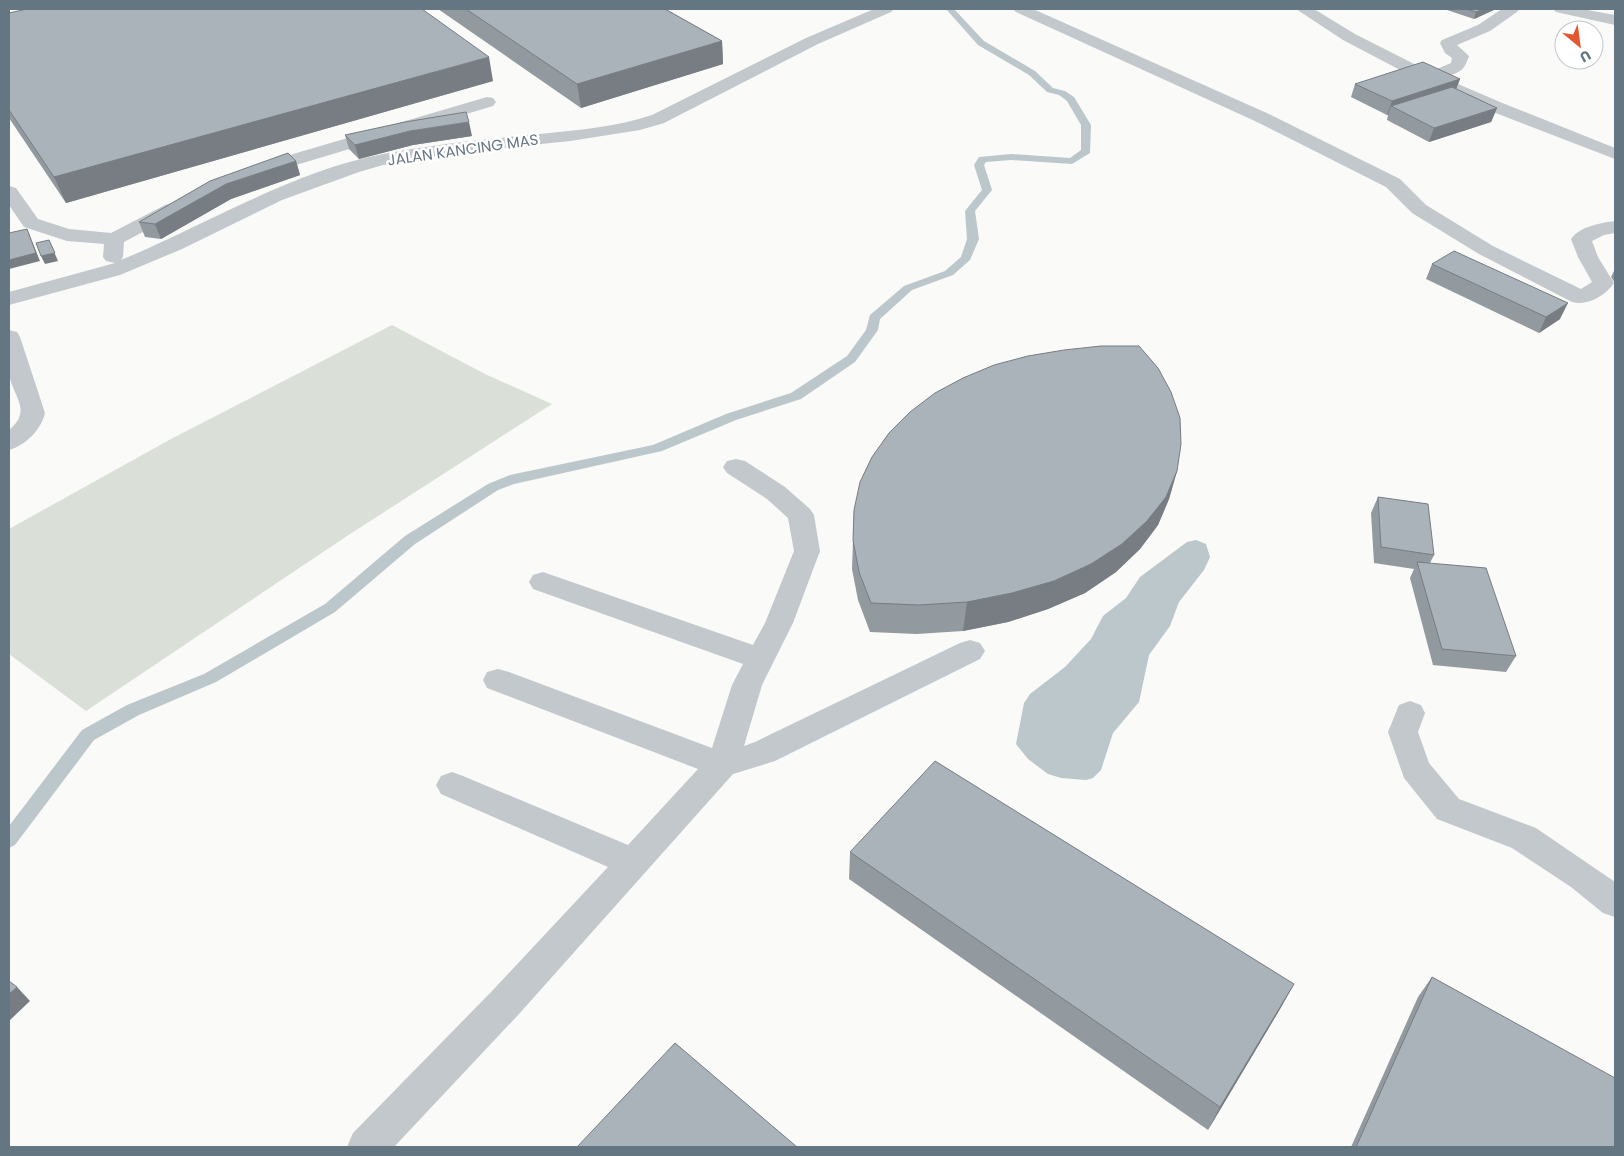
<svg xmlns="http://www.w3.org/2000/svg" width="1624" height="1156" font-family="Poppins,sans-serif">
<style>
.green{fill:#dadfd7}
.water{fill:#bbc7cb}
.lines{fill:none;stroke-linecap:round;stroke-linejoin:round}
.stream{fill:#bbc7cb;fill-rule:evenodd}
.minor{fill:#c3c8cc;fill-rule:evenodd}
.wall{fill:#929a9f}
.shaded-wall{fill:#777d82}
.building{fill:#aab3b9;stroke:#777d82}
.labels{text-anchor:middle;stroke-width:5;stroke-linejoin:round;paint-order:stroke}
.far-street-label{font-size:15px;fill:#657683;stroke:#fff}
</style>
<rect width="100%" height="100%" fill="#fafaf8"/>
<path class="green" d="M392,325L485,374L552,404L347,536L86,711L9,654V529L171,439Z"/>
<path class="water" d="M1196,540L1206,544L1210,557L1204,570L1179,602L1170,626L1149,655L1139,702L1113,733L1101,770L1093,778L1086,780L1061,778L1048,774L1028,759L1016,744L1024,703L1030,694L1065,667L1091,639L1103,616L1126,598L1140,577L1187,542Z"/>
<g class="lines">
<path class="stream" d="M946,9H954L984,41L1035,71L1053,88L1065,91L1074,97L1091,125L1090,153L1072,164L1011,160L986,162L984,165L992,190L975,211L979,239L970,260L953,275L912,290L880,319L878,330L855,362L801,399L736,420L662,451L514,484L498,490L415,544L335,612L216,682L139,715L94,740L15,845L9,848V826L82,730L127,705L204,674L325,604L405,536L488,484L510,475L653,445L726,414L791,393L847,356L866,330L870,315L904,286L945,271L961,257L967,239L965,211L982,190L974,165L979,157L1011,154L1070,158L1081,150V125L1067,101L1059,95L1047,92L1029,75L978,45Z"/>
<g class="minor">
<path d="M874,9H894L891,12L818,44L664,123L640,130L570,141L457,153L383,165L359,172L282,200L182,249L120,275L9,305V292L115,263L106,261L103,257L104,244L67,241L24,227L9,205V186L16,188L38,219L69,229L111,233L165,205L172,203L179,205L182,209L179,213L124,242L123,257L121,260C206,225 293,171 383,154C435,144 488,139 540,134C577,130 617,127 652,115L806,38Z"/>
<path d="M1013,9H1033L1269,114L1400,179L1426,205L1493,246L1581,289L1592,282L1578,257L1571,239C1580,226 1601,223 1615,221V233L1604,235L1592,241L1598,257L1614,283C1605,296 1588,306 1572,302L1479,254L1412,213L1386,187L1257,122L1016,12Z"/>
<path d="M1296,9H1314L1355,34L1430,72L1451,63L1452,58L1445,53L1440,43L1442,40L1478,25L1502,9H1519L1517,12L1490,31L1457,45L1469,56C1464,72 1459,72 1444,78L1500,102L1615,148V159L1488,110L1423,82L1343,40Z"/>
<path d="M1553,9H1582L1615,15V25L1556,12Z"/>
<path d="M487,97L493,98L496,102L493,106L266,174L259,176L252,174L250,170L252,166Z"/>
<path d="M9,330L17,332L20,337L45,413C41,430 26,445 9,450V430C33,411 13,397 9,374C6,361 8,343 9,330Z"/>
<path d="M736,459L745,461L785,487L810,509L814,515L820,551L793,623L762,685L744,746L755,742L960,643L970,640L980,643L985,651L980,659L775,761L733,774L519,1014L394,1147H347L353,1133L493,990L608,867L441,794L436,785L441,776L452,772L463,776L628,845L698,769L487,688L483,680L487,672L498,669L509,672L712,748L732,685L743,664L533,589L529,582L533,575L543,572L753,645L765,623L794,551L788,518L767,499L727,473L723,467L727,461Z"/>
<path d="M1410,701L1421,705L1425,713L1418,732L1429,763L1459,799L1536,828L1615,882V917L1603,913L1571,887L1512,848L1437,819L1404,778L1388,732L1399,705Z"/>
</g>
</g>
<g class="wall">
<path d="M438,9H665L722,41L723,64L581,108Z"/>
<path d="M1444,9H1496L1474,19Z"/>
<path d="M9,13L493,81L66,203L9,118Z"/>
<path d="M1460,79L1456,89L1497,108L1491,122L1429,142L1387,120L1388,115H1387L1351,97L1355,84Z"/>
<path d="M345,135L472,136L413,145L359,159L349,149Z"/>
<path d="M296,161L300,175L231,199L161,239L145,237L139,222Z"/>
<path d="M1432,264L1560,319L1539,333L1426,279Z"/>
<path d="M1615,269V283L1611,277Z"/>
<path d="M1177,471L1169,499L1158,525L1140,549L1116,572L1085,593L1048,609L1008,622L963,631L917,634L870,632L858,600L852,569L854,510Z"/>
<path d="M1378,497L1434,555L1430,563L1516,656L1506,672L1433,665L1410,578L1414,569L1374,563L1371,513Z"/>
<path d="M850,852L1294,984L1280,1009L1208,1130L849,879Z"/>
<path d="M1432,977L1615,1147H1351L1418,997Z"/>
</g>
<g class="shaded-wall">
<path d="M1484,9H1496L1474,19L1476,12Z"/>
<path d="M722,41L723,64L581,108L577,84Z"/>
<path d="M489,57L493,81L66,203L54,177Z"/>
<path d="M1460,79L1455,92L1391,106L1388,115H1387L1392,101Z"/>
<path d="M1497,108L1491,122L1429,142L1434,128Z"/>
<path d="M469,122L472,136L413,145L359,159L355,145L410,131Z"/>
<path d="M296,161L300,175L231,199L161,239L155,224L226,184Z"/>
<path d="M27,229L40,261L9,269V260Z"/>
<path d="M49,240L58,261L45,264L41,256Z"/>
<path d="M1568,303L1560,319L1539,333L1546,317Z"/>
<path d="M1177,471L1169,499L1158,525L1140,549L1116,572L1085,593L1048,609L1008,622L963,631L967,602Z"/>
<path d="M1294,984L1280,1009L1208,1130L1220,1107Z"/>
<path d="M17,987L30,1001L9,1021V994Z"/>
</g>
<g class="building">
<path d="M27,9H422L489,57L54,177L9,110V13Z"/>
<path d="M466,9H665L722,41L577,84Z"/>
<path d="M1466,9H1484L1476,12Z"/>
<path d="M1423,62L1460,79L1392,101L1355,84Z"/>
<path d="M1452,87L1497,108L1434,128L1391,106Z"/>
<path d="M466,112L469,122L410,131L355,145L345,135L405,122Z"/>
<path d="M288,153L296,161L226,184L155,224L139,222L210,181Z"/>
<path d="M27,229L36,253L9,260V233Z"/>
<path d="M49,240L55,253L41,256L36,243Z"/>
<path d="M1454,251L1568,303L1546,317L1432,264Z"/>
<path d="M1101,346H1139L1158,368L1171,392L1180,418L1181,444L1177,471L1166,497L1147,521L1122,544L1091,564L1054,581L1012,593L967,602L919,605L871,603L859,572L853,540L854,510L860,482L872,457L889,433L910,412L935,393L963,378L994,365L1028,356L1064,350Z"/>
<path d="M1378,497L1428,504L1434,555L1381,547Z"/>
<path d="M1417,562L1486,568L1516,656L1442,649Z"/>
<path d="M935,761L1294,984L1220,1107L850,852Z"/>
<path d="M1432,977L1615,1078V1147H1356Z"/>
<path d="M9,981L17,987L9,994Z"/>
<path d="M675,1043L797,1147H577Z"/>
</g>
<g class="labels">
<g class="far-street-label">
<text transform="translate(463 150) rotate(-8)" y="5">JALAN KANCING MAS</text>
</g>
</g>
<rect width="1624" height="1156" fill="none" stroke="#657683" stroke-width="20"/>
<g transform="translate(1579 45) rotate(151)"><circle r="24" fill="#ffffff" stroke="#c1c8cd"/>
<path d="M0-4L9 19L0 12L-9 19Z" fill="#e4572e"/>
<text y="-8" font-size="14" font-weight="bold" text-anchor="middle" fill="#657683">U</text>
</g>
</svg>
